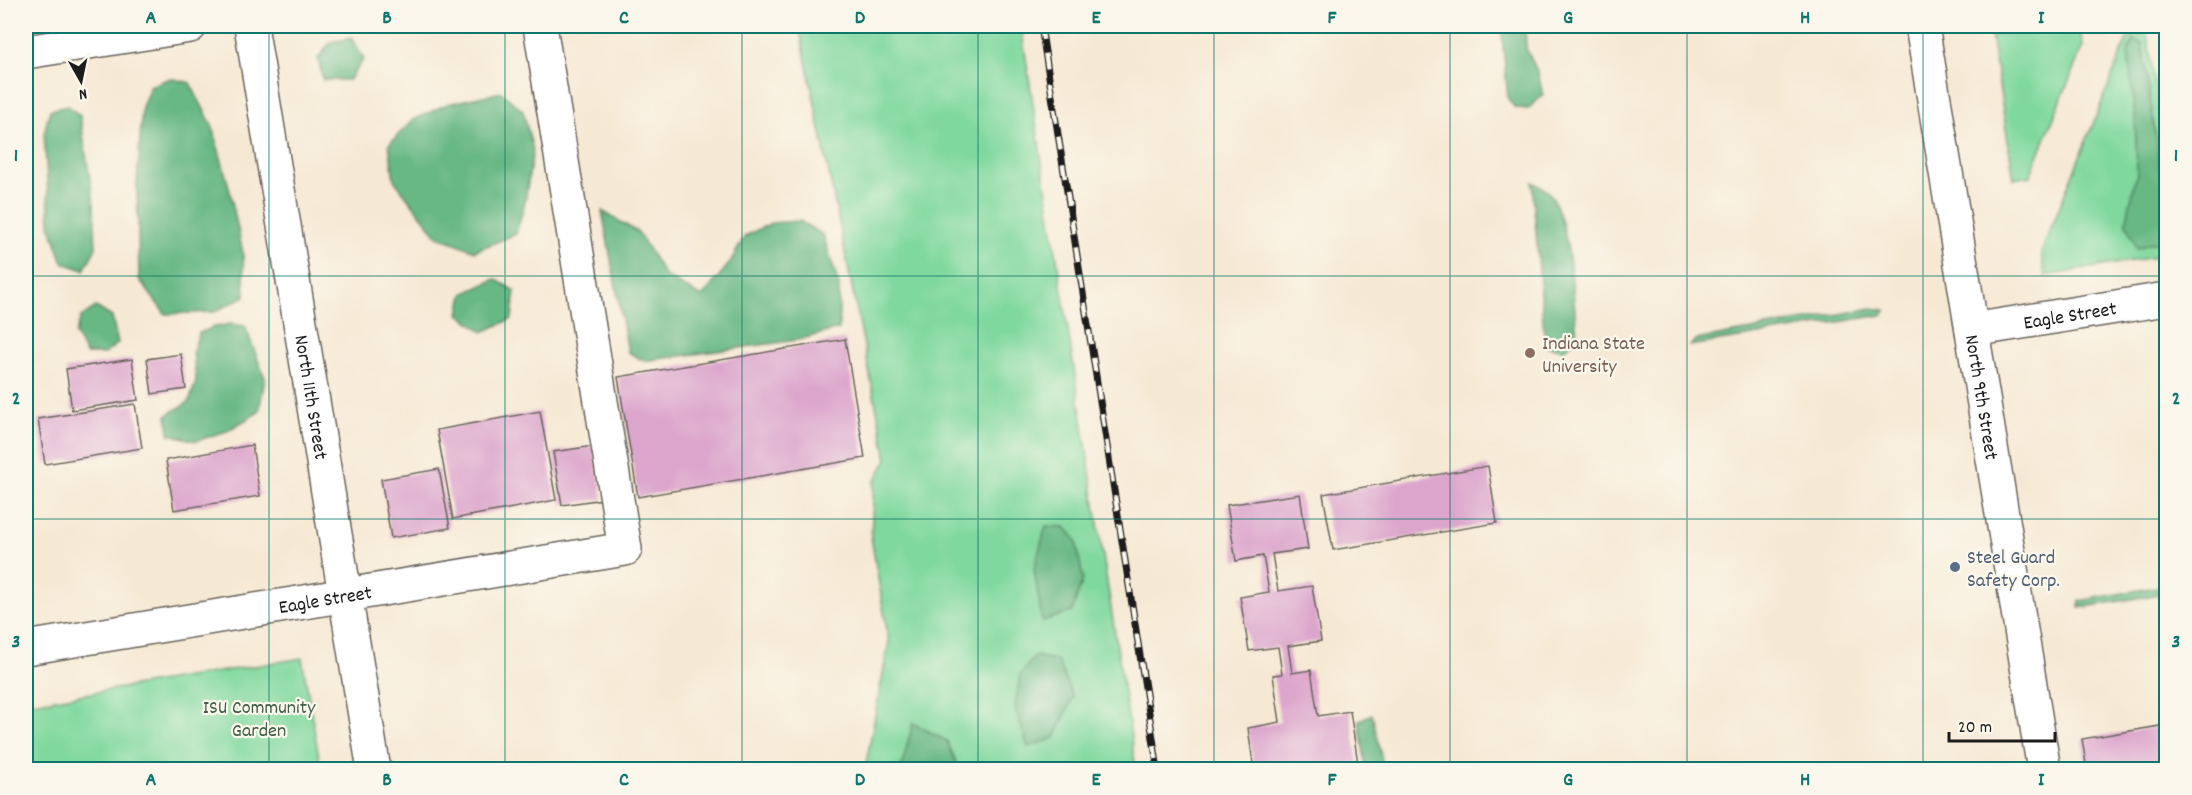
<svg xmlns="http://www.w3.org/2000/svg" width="2192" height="795" font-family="Dekko,sans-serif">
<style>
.green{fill:#7fd89d;stroke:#4e7a5c;stroke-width:1.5}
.forest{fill:#67b884;stroke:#426a50;stroke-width:1.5}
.building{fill:#dca5cc}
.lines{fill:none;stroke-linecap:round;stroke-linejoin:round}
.minor-casing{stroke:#68645c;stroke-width:36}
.minor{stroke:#fff;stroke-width:33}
.rail-casing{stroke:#1c1c1c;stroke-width:7}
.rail{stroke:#fbf7ec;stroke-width:4.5;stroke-dasharray:14;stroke-linecap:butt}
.grid{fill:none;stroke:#0f766e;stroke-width:1.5;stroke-opacity:0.55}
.education-dot{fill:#8d6e63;stroke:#fbf7ec;stroke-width:2}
.service-dot{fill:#5c6f8a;stroke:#fbf7ec;stroke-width:2}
.labels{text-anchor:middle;stroke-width:4.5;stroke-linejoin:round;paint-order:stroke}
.street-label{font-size:20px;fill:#1c1c1c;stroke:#fbf7ec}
.education-label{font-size:20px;fill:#785e54;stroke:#fbf7ec;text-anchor:start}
.service-label{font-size:20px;fill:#4e5e75;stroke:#fbf7ec;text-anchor:start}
.park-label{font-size:20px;fill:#3f5e49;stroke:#fbf7ec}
.neatline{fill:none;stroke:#0f766e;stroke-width:2}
.grid-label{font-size:20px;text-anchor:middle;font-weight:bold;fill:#0f766e}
</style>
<rect width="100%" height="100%" fill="#fbf7ec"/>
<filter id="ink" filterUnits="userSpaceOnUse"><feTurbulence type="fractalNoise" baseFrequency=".0167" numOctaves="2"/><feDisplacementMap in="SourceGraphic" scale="12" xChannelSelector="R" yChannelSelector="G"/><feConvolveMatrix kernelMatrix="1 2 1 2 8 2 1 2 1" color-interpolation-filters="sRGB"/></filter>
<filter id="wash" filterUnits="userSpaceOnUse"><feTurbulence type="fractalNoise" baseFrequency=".008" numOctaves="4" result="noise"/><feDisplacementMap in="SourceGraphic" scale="24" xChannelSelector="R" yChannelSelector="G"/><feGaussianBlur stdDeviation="1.35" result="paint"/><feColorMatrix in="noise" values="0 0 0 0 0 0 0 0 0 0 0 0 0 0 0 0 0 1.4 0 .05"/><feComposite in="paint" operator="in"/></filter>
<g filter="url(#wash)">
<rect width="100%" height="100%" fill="#f6e9d4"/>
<g class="green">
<path d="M799,26H1021L1136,769H865L889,642L871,537L874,483L887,459Z"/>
<path d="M2049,26H2079L2083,46L2030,176L2014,179L1991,35Z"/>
<path d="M2147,34L2166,153V255L2045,276L2041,253L2128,37Z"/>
<path d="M302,658L321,769H26V704Z"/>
</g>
<g class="forest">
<path d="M1501,26H1525L1526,48L1538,73L1543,95L1528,109L1515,108L1508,99Z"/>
<path d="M351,38L364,59L349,80H323L318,58L331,42Z"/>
<path d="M2133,40L2142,43L2166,207V230L2163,240L2137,248L2126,223L2137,173L2135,116L2128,52Z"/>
<path d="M170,78L190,83L212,125L229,187L243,253L245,296L214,312L165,314L139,279L137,185L142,107L150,86Z"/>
<path d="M501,92L523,111L533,150L525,202L516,234L475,251L437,236L394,180L389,144L413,120L447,104Z"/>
<path d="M68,106L80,116L94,203L96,248L84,270L63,263L50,225L44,133L50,110Z"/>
<path d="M1532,182C1538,185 1548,189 1551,195C1570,227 1574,299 1577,337L1564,350L1547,346L1544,334Z"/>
<path d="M602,211L638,232L665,276L702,297L729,264L745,236L771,223L800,221L823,235L839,285V329L798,340L644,361L628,352Z"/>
<path d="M495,279L515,291L512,319L483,332L459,314L463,294Z"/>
<path d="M96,307L112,317L118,343L105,354H86L75,334L81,317Z"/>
<path d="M1872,308L1886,310L1882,315L1690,346L1696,340Z"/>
<path d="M230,324L245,326L265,378L259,412L227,431L196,441L169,434L167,415L189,402L196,381L193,350L199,333L215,327Z"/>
<path d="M1046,526L1065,527L1076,540L1083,579L1072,612L1042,621L1034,569Z"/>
<path d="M2166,585V593L2079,608V601Z"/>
<path d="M1035,656L1057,660L1073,697L1055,738L1028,747L1015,708L1020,675Z"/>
<path d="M1372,714L1384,769H1366L1359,720Z"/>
<path d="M913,723L947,741L959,769H901Z"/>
</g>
<g id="blocks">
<g class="building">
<path d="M845,339L865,458L638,497L618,377Z"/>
<path d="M181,354L186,389L152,394L147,359Z"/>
<path d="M132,359L138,400L72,410L66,369Z"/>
<path d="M135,404L142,448L45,464L38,419Z"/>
<path d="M540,411L556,500L453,519L437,430Z"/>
<path d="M252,445L260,496L174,510L166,460Z"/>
<path d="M594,446L603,499L562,505L553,452Z"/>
<path d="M1488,466L1497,523L1333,550L1323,494Z"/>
<path d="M439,469L450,528L391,538L381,479Z"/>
<path d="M1300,494L1308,549L1272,554L1278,591L1312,586L1321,641L1288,646L1292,673L1311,670L1318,716L1350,711L1359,770H1254L1248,728L1280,722L1273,675L1282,674L1278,647L1249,651L1240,597L1269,592L1263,556L1236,561L1227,505Z"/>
<path d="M2166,725V770H2087L2082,739Z"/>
</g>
</g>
</g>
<g filter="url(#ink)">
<use href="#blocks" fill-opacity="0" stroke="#68645c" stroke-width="1.5"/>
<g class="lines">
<defs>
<g id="minor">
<path id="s1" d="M251,26L374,770"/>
<path id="s2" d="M1922,26L2044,770"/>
<path d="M26,52L190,26"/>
<path id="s3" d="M1972,330L2166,299"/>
<path id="s4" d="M26,648L625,549L540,26"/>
</g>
</defs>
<use href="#minor" class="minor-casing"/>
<use href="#minor" class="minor"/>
<defs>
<path id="rail" d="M1041,26L1158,770"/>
</defs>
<use href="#rail" class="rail-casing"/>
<use href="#rail" class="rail"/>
</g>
</g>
<path class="grid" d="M269,26V770M505,26V770M742,26V770M978,26V770M1214,26V770M1450,26V770M1687,26V770M1923,26V770M26,276H2166M26,519H2166"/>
<circle class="education-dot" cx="1530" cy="353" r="6"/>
<circle class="service-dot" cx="1955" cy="567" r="6"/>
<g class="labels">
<g class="street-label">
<text dy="7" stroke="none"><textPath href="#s3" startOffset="99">Eagle Street</textPath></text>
<text dy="7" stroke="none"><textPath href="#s1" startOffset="376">North 11th Street</textPath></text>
<text dy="7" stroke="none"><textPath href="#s2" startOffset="376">North 9th Street</textPath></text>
<text dy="7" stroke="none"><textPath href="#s4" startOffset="303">Eagle Street</textPath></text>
</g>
<g class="education-label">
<text x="1542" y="349">Indiana State<tspan x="1542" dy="23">University</tspan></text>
</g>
<g class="service-label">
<text x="1967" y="563">Steel Guard<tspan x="1967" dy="23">Safety Corp.</tspan></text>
</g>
<g class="park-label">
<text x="259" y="713">ISU Community<tspan x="259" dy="23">Garden</tspan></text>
</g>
</g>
<rect width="2192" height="795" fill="none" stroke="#fbf7ec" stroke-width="66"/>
<g transform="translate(81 81) rotate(171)" stroke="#fbf7ec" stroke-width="4.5" paint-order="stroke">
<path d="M0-4.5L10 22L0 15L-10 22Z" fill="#1c1c1c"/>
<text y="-9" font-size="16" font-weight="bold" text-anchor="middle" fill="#1c1c1c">N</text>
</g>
<path d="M1949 732v9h106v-9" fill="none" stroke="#1c1c1c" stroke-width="3"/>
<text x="1958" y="732" font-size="18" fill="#1c1c1c" stroke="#fbf7ec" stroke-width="4.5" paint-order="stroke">20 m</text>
<rect x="33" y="33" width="2126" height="729" class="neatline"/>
<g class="grid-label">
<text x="151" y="23">A</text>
<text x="387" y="23">B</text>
<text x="624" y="23">C</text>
<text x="860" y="23">D</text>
<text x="1096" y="23">E</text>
<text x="1332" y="23">F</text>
<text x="1568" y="23">G</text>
<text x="1805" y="23">H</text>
<text x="2041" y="23">I</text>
<text x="16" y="161">1</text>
<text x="2176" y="161">1</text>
<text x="16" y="404">2</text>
<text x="2176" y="404">2</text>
<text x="16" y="647">3</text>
<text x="2176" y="647">3</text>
<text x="151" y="785">A</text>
<text x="387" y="785">B</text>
<text x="624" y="785">C</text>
<text x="860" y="785">D</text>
<text x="1096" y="785">E</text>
<text x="1332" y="785">F</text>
<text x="1568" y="785">G</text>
<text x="1805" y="785">H</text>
<text x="2041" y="785">I</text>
</g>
</svg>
